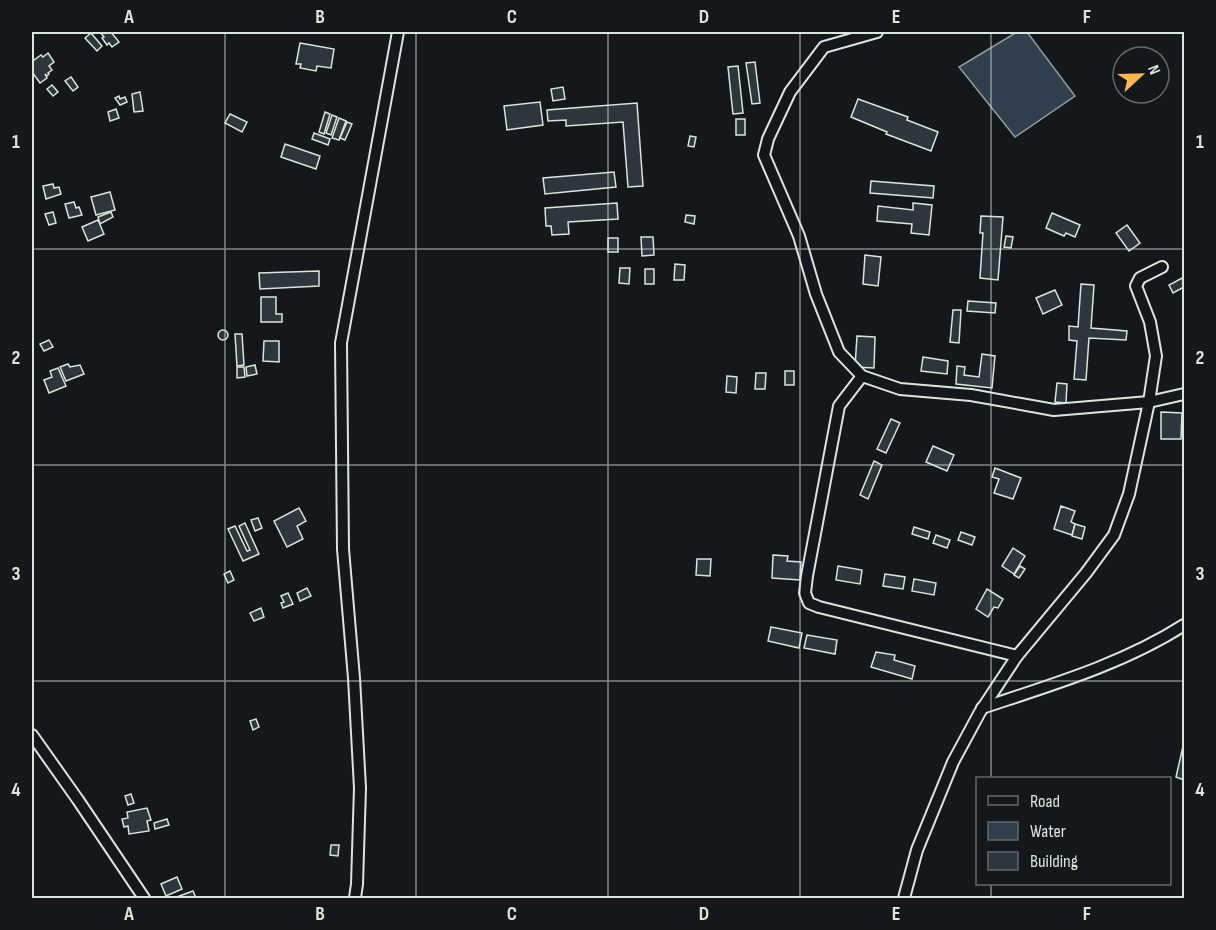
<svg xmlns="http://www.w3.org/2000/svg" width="1216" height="930" font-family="'Sofia Sans Condensed',sans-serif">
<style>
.water{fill:#2f3f4d;stroke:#939e99;stroke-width:1.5}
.building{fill:#2c363c;stroke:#d8e6dc;stroke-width:1.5}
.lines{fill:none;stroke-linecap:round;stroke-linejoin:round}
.street-casing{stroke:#d8e6dc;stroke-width:14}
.street{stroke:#14181c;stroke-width:10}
.grid{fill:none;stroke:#d8e6dc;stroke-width:1.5;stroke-opacity:0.55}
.neatline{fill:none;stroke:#d8e6dc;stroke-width:2}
.grid-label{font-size:20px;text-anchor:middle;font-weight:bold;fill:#d8e6dc}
</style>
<rect width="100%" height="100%" fill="#14181c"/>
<path class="water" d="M1017,32H1027L1075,96L1015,137L959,67Z"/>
<g class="building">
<path d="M100,32H111L119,42L112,47L109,43L107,45L102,38L104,37Z"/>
<path d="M91,33L102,46L97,51L85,38Z"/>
<path d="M300,43L334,49L331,68L317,66L316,71L300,68L301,64H296Z"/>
<path d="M48,53L54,62L49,66L52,70L48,73L49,74L47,76L45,74L47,78L40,83L32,72V58L34,60L41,55L43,57Z"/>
<path d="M755,62L760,103L752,104L746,63Z"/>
<path d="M738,66L743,113L733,114L728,67Z"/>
<path d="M71,77L78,87L73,91L65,81Z"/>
<path d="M52,85L58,92L53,96L47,89Z"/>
<path d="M563,87L565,99L553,101L551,89Z"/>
<path d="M140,92L143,111L134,112L132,94Z"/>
<path d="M119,96L120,99L125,97L127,102L120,105L115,98Z"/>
<path d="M858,99L908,117L907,120L938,132L931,151L886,134L887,132L851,117Z"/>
<path d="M540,102L543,125L507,130L504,106Z"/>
<path d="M637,103L643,186L628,187L623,122L566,126V120L548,121L547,110Z"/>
<path d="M116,109L119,118L110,121L108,112Z"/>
<path d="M325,112L330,114L324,134L319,132Z"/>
<path d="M230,114L247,122L242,132L225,123Z"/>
<path d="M332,115L337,117L331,135L326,133Z"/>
<path d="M339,118L346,121L339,140L332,138Z"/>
<rect x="736" y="119" width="9" height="16"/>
<path d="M347,122L352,124L345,140L340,138Z"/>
<path d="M314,133L330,139L328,145L312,139Z"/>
<path d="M690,136L696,137L694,147L688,146Z"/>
<path d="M285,144L320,156L316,169L281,157Z"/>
<path d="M614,172L616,187L545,194L543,178Z"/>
<path d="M871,181L934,186L933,198L870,193Z"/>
<path d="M53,184L54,188L59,187L61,194L46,199L43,186Z"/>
<path d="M110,192L115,210L96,215L91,197Z"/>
<path d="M74,202L76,208L79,207L82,215L69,218L65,204Z"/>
<path d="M617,203L618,219L568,222L569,234L552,235L551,226H546L545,208Z"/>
<path d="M913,203L932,205L929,235L911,233L912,224L877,221L878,206L913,210Z"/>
<path d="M53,212L56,223L49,225L45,214Z"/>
<path d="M111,212L113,217L100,224L98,217Z"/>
<path d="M1052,213L1080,225L1075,237L1066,233L1064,236L1046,228Z"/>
<path d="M686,215L695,216L694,224L685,222Z"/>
<path d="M981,216L1003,217L998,280L980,278L983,233H980Z"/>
<path d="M98,220L104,234L88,241L82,227Z"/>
<path d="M1127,225L1140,243L1129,251L1116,233Z"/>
<path d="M1006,236L1013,237L1011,248L1004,247Z"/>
<path d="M641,237H653L654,255L642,256Z"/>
<rect x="608" y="238" width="10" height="14"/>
<path d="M865,255L881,257L878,286L863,284Z"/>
<path d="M675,264L685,265L684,280H674Z"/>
<path d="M620,268H630L629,284L619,283Z"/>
<rect x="645" y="269" width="9" height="15"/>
<path d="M319,271V286L260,289L259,273Z"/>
<path d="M1184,277V287L1173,293L1169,285Z"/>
<path d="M1081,284L1094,285L1091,328L1127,331L1126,340L1089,338L1086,380L1074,379L1077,341L1069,340V326L1078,327Z"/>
<path d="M1055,290L1062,305L1043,314L1036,298Z"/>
<path d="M261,297H276V314H282V322H261Z"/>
<path d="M968,301L996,303L995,313L967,311Z"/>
<path d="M953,310H961L959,343L950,342Z"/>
<circle cx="223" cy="335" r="5"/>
<path d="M235,334H242L244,365L237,366Z"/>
<path d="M857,336L875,337L874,368L855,367Z"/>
<path d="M49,340L53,347L44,351L40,344Z"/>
<path d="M264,341H279V362L263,361Z"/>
<path d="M982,354L995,356L992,388L956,384L957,366L965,367L964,375L979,377Z"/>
<path d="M923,357L948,361L947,374L921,371Z"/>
<path d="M68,364L70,367L80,365L84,374L66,381L60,367Z"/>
<path d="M255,365L257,374L247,376L246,367Z"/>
<path d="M237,367H244L245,377L237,378Z"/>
<path d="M58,368L66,386L49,393L44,380L52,377L50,371Z"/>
<rect x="785" y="371" width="9" height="14"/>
<path d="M756,373H766L765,389H755Z"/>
<path d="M727,376L737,377L736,393L726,392Z"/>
<path d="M1057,383L1067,384L1066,403L1055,402Z"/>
<path d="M1161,412L1182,413L1181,439H1161Z"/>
<path d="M891,419L900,423L886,453L877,449Z"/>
<path d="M933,446L954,455L947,471L926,462Z"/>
<path d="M874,461L882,465L868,499L860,495Z"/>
<path d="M995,468L1021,478L1013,499L994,493L999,479L992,477Z"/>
<path d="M1061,506L1075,511L1071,522L1075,524L1072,535L1054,529Z"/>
<path d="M299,508L306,521L297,526L303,539L287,547L274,521Z"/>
<path d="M258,518L262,528L255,531L251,520Z"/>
<path d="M245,523L259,554L243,561L228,529L235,526L247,551L250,550L239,526Z"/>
<path d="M1075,524L1085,527L1082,539L1072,536Z"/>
<path d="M914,527L930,532L928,539L912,534Z"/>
<path d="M961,532L975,537L972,545L958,540Z"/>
<path d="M936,535L950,540L947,548L933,543Z"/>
<path d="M1013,548L1025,556L1014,574L1002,566Z"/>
<path d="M773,555L788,556L787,561L801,562L800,580L772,578Z"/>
<path d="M697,559H711L710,576L696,575Z"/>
<path d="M838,566L862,570L860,584L836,580Z"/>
<path d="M1020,566L1025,569L1019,578L1014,575Z"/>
<path d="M230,571L234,580L228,583L224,574Z"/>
<path d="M885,574L905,577L903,589L883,586Z"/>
<path d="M914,579L936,583L934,595L912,591Z"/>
<path d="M307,588L311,596L300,601L297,593Z"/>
<path d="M987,589L1003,599L998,608L994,607L988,617L976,609Z"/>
<path d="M288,593L293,604L283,608L281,603L284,602L281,596Z"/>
<path d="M261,608L264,617L254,621L250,613Z"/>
<path d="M771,627L802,633L799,648L768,641Z"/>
<path d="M807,635L837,640L835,654L804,648Z"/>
<path d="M876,652L895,655L894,660L915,666L912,679L871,667Z"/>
<path d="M256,719L259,727L253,730L250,721Z"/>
<path d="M1184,742V780L1176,777Z"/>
<path d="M131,794L134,803L128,805L125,796Z"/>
<path d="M147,808L151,820L147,821L149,831L129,834L128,826L124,827L122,819L128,818L127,812Z"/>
<path d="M167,819L169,825L155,829L154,823Z"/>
<path d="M331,845H339L338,856L330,855Z"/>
<path d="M177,877L182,889L166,896L161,884Z"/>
<path d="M193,891L196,898H174Z"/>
</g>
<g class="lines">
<defs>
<g id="street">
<path d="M877,32L824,47L790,92L768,139L764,155L799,236L816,294L839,352L862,376L900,389L971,395L1054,410L1149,402L1184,394"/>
<path d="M862,376L839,406L807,576L805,593L809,603L819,607L1017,656"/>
<path d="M982,708C1051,685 1123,664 1184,625"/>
<path d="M32,735L78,800L144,898"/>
<path d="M355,898L357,884L360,788L354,678L343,549L341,343L398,32"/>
<path d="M904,898L917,850L953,762L980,712L1017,656L1086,573L1114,535L1129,494L1149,402L1156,356L1150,322L1136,286L1140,278L1162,267"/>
</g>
</defs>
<use href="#street" class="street-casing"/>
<use href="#street" class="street"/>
</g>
<path class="grid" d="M225,32V898M416,32V898M608,32V898M800,32V898M991,32V778M32,249H1184M32,465H1184M32,681H1184M991,884V898"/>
<rect width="1216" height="930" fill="none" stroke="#14181c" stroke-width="66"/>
<rect x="976" y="777" width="195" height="108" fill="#14181c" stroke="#626a69" stroke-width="1.5"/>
<rect x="988" y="796" width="30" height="9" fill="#14181c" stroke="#626a69" stroke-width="1.5"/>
<text x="1030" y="807" font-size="18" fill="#d8e6dc">Road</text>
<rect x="988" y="822" width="30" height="18" fill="#2f3f4d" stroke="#626a69" stroke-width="1.5"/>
<text x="1030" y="837" font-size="18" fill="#d8e6dc">Water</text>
<rect x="988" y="852" width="30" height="18" fill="#2c363c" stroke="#626a69" stroke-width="1.5"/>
<text x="1030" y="867" font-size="18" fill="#d8e6dc">Building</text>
<g transform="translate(1141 75) rotate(68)"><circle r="28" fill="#14181c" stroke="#626a69" stroke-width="1.5"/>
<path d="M0-4.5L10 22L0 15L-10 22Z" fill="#ffb74d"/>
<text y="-9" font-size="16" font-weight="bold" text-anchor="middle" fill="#d8e6dc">N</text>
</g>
<rect x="33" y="33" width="1150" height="864" class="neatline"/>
<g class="grid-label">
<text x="129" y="23">A</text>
<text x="320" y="23">B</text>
<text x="512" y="23">C</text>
<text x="704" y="23">D</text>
<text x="896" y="23">E</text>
<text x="1087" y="23">F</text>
<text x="16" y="148">1</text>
<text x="1200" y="148">1</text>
<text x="16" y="364">2</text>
<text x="1200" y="364">2</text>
<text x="16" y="580">3</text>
<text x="1200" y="580">3</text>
<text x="16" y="796">4</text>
<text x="1200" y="796">4</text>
<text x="129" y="920">A</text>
<text x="320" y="920">B</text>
<text x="512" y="920">C</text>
<text x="704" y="920">D</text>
<text x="896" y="920">E</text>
<text x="1087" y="920">F</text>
</g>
</svg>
